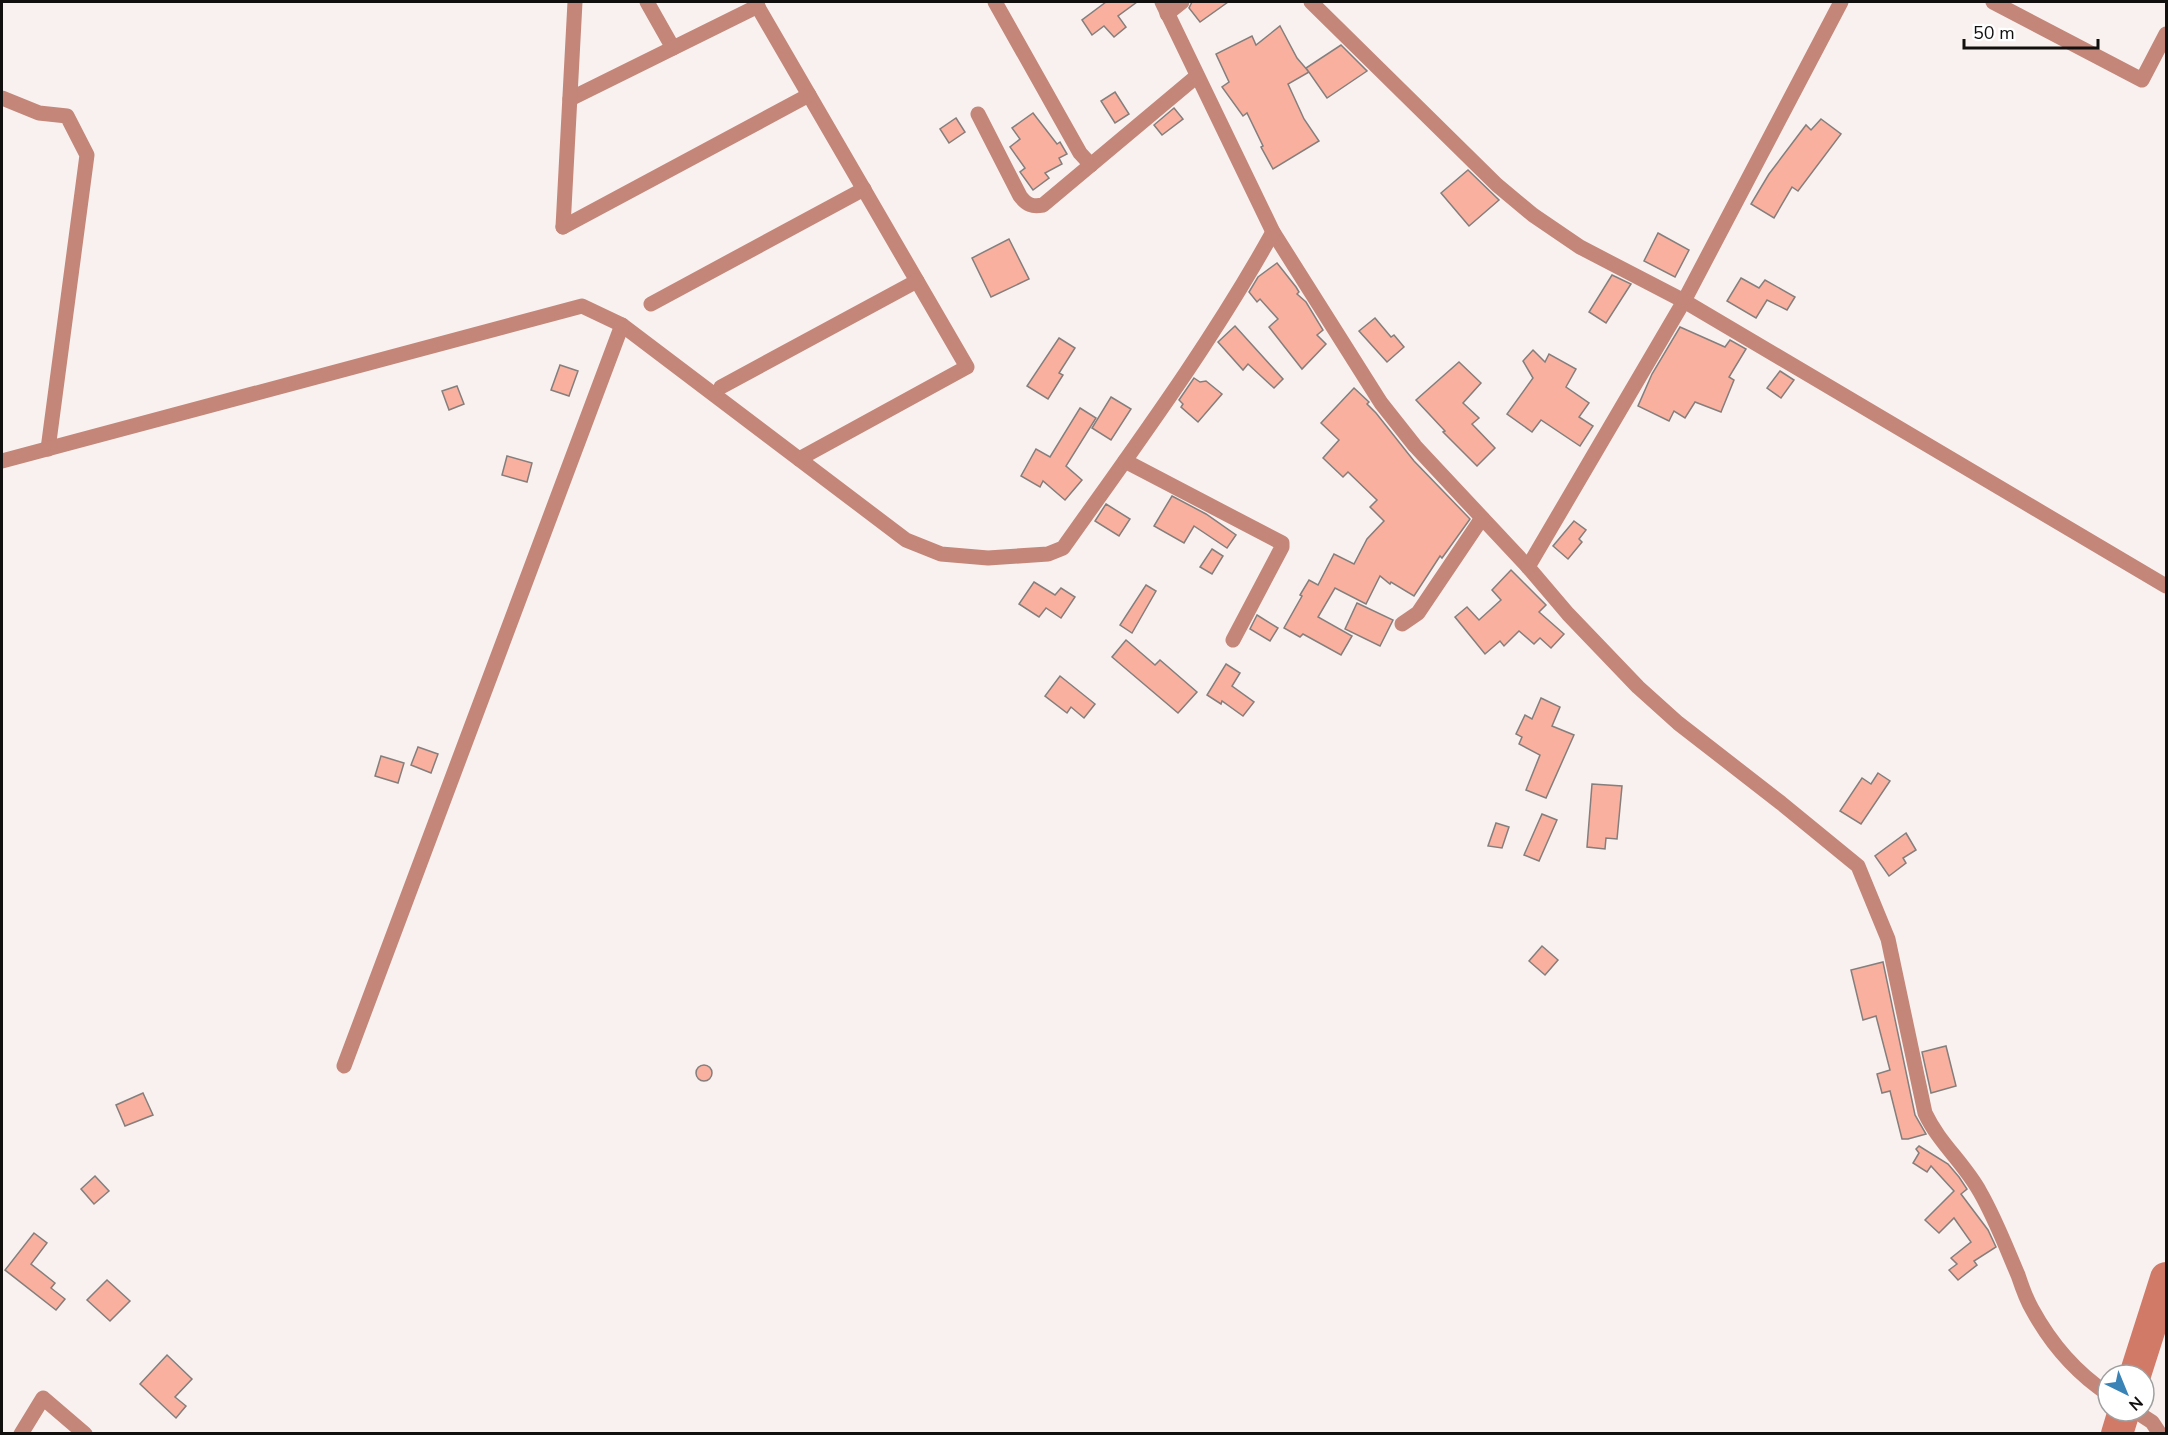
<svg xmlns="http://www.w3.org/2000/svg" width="2168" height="1435" font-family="'Nunito Sans',sans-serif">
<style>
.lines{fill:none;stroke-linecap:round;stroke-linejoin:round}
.river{stroke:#d17a68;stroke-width:32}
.building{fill:#f9b09f;stroke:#857e7c;stroke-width:1.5}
.minor{stroke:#c38679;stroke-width:15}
</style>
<rect width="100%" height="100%" fill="#f8f1ef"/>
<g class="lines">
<g class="river">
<path d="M2135,1375L2166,1278"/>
<path d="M2117,1434L2124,1411"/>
</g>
</g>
<g class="building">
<path d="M1106,2H1137L1118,16L1126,27L1114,37L1104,26L1092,35L1082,20Z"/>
<path d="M1192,2H1228L1200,22L1189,8Z"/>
<path d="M1280,26L1297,58L1309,72L1288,84L1304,119L1319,141L1273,169L1261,147L1263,146L1247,113L1243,116L1222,87L1229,82L1216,54L1252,36L1256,45Z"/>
<path d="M1341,45L1367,71L1327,98L1306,68Z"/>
<path d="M1115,92L1129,114L1115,123L1101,101Z"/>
<path d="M1174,108L1183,119L1162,135L1154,125Z"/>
<path d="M1033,113L1057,144L1060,142L1067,154L1059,158L1062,164L1045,173L1049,178L1033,190L1020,172L1025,168L1010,147L1020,139L1012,128Z"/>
<path d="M956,118L965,132L949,143L940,129Z"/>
<path d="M1821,119L1841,134L1798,191L1792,187L1774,218L1751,204L1769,174L1806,125L1811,130Z"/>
<path d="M1468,170L1499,200L1469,226L1441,193Z"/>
<path d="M1658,233L1689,250L1675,277L1644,261Z"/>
<path d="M1009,239L1029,279L991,297L972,258Z"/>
<path d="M1277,263L1296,287L1299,292L1297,294L1306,302L1323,330L1317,335L1326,344L1302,369L1269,327L1278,319L1260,299L1257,302L1249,292L1258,277Z"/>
<path d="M1612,275L1631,284L1606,323L1589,312Z"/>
<path d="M1741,278L1759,288L1765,280L1795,297L1787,310L1767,300L1756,318L1727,301Z"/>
<path d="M1375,318L1391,337L1394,335L1404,347L1387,362L1359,331Z"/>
<path d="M1235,326L1283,379L1274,388L1248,364L1243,370L1218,342Z"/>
<path d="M1680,327L1725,347L1730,340L1746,349L1729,377L1734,380L1721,412L1695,402L1685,418L1674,411L1669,421L1638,406L1652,374Z"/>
<path d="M1059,338L1075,348L1059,373L1063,375L1048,399L1027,386Z"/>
<path d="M1533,350L1545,362L1549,354L1576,369L1566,387L1589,403L1579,417L1593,426L1580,446L1541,420L1532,432L1507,414L1533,378L1523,361Z"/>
<path d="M1459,362L1481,383L1463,403L1479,418L1472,424L1495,448L1477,466L1443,432L1445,431L1416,400Z"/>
<path d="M560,365L578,371L569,396L551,390Z"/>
<path d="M1780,371L1794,380L1781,398L1767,388Z"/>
<path d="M1194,378L1200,382L1206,381L1222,394L1198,422L1181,407L1183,404L1179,400Z"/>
<path d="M457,386L464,404L449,410L442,391Z"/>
<path d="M1354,388L1369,402L1367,404L1376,413L1414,461L1470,519L1442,558L1440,556L1414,596L1391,582L1390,584L1380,576L1366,604L1335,588L1318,617L1352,636L1341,655L1303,634L1300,637L1284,628L1302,596L1300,595L1309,580L1318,585L1334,554L1354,564L1367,539L1384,521L1370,507L1377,500L1348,472L1343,477L1323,458L1339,440L1321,423Z"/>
<path d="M1111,397L1131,409L1111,440L1092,428Z"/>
<path d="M1080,408L1096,418L1066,466L1082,480L1065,500L1043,481L1040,487L1021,476L1036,449L1050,457Z"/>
<path d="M507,456L532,463L527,482L502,475Z"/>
<path d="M1172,496L1206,514L1236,535L1227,548L1194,526L1184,543L1154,526Z"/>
<path d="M1106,504L1130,519L1119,536L1095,521Z"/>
<path d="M1574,521L1586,530L1579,539L1582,542L1568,559L1553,546Z"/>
<path d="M1212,549L1223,556L1212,574L1200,567Z"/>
<path d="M1511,570L1546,605L1539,612L1564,634L1551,648L1540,638L1534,644L1519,631L1504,646L1500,641L1485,654L1455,617L1467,607L1479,620L1501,600L1492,590Z"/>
<path d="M1034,582L1055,595L1061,588L1075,597L1061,618L1046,608L1039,617L1019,604Z"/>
<path d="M1146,585L1156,591L1132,633L1120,625Z"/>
<path d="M1357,603L1393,620L1380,646L1345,629Z"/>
<path d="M1257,615L1278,628L1270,641L1250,629Z"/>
<path d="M1126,640L1155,665L1160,660L1197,692L1178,713L1112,657Z"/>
<path d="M1226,664L1240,673L1232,686L1254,702L1243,716L1222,701L1221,704L1207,695Z"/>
<path d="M1060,676L1095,704L1084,718L1071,707L1067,713L1045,696Z"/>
<path d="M1541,698L1560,707L1552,726L1574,735L1546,798L1526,790L1540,755L1519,744L1522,737L1516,734L1525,715L1532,719Z"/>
<path d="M418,747L438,754L431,773L411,765Z"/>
<path d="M381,756L404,763L398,783L375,776Z"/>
<path d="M1878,773L1890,781L1861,824L1840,811L1862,778L1871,784Z"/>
<path d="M1592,784L1622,786L1617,839L1606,838L1605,849L1587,847Z"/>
<path d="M1542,814L1557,820L1539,861L1524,855Z"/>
<path d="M1496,823L1509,827L1502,848L1488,846Z"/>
<path d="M1906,833L1916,850L1903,858L1906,863L1889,876L1875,856Z"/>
<path d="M1542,946L1558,960L1545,975L1529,961Z"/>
<path d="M1883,962L1915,1115L1926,1134L1908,1139H1902L1890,1091L1882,1093L1877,1074L1890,1070L1876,1016L1863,1020L1851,970Z"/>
<path d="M1946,1046L1956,1086L1931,1093L1922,1052Z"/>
<circle cx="704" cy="1073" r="8"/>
<path d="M143,1093L153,1115L125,1126L116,1105Z"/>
<path d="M1919,1146L1948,1164L1959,1177L1967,1189L1961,1194L1988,1230L1996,1247L1974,1261L1977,1265L1958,1280L1949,1270L1957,1264L1951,1258L1971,1242L1954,1218L1939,1233L1925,1220L1954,1191L1931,1166L1927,1172L1913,1163L1919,1153L1916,1149Z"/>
<path d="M95,1176L109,1191L94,1204L81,1189Z"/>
<path d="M34,1233L47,1243L31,1264L55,1283L51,1288L65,1299L56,1310L5,1270Z"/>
<path d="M107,1280L130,1301L110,1321L87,1300Z"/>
<path d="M167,1355L192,1379L175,1397L186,1406L176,1418L140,1384Z"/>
</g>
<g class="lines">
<g class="minor">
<path d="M647,2L673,48"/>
<path d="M755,2L967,367L799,459"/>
<path d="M995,2L1080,153L1091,165"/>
<path d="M1162,2L1273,232L1381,403L1415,446L1528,567L1568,614L1638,687L1678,723L1781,803L1858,866L1888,939L1925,1113C1939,1143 1964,1163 1980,1192C1995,1218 2006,1247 2018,1275C2022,1287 2026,1299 2032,1309C2051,1344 2075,1372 2108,1394"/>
<path d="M1311,2L1497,185L1533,215L1580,247L1684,301L2166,586"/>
<path d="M1993,2L2142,80L2166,34"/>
<path d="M1167,14L1182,2"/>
<path d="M2,98L39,113L67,116L87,155L48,449"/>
<path d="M570,99L758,6"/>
<path d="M978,114L1020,196C1027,205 1032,207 1043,205L1197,76"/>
<path d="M563,227L809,95"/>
<path d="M563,227L575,2"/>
<path d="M651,304L864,189"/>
<path d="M721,387L917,281"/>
<path d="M2,461L582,306L622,325L906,540L941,554L988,558L1048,554L1063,548C1136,445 1212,342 1273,232"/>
<path d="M1125,461L1282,543V547L1233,640"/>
<path d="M1528,567L1684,301L1841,2"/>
<path d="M1402,624L1418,613L1482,518"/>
<path d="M344,1066L622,325"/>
<path d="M2135,1411L2152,1422L2160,1434"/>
<path d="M21,1434L43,1398L85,1434"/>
</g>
</g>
<rect width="2168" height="1435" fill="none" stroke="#120f0f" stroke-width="6"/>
<g transform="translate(2126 1393) rotate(137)"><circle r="28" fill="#ffffff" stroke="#a09f9f" stroke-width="1.5"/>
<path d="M0-4.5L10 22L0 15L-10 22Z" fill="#3a83b7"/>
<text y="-9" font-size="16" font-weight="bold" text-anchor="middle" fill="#120f0f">N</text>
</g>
<path d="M1964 39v9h134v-9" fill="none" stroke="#120f0f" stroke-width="3"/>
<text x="1973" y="39" font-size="18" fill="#120f0f" stroke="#ffffff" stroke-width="4.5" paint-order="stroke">50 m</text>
</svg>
